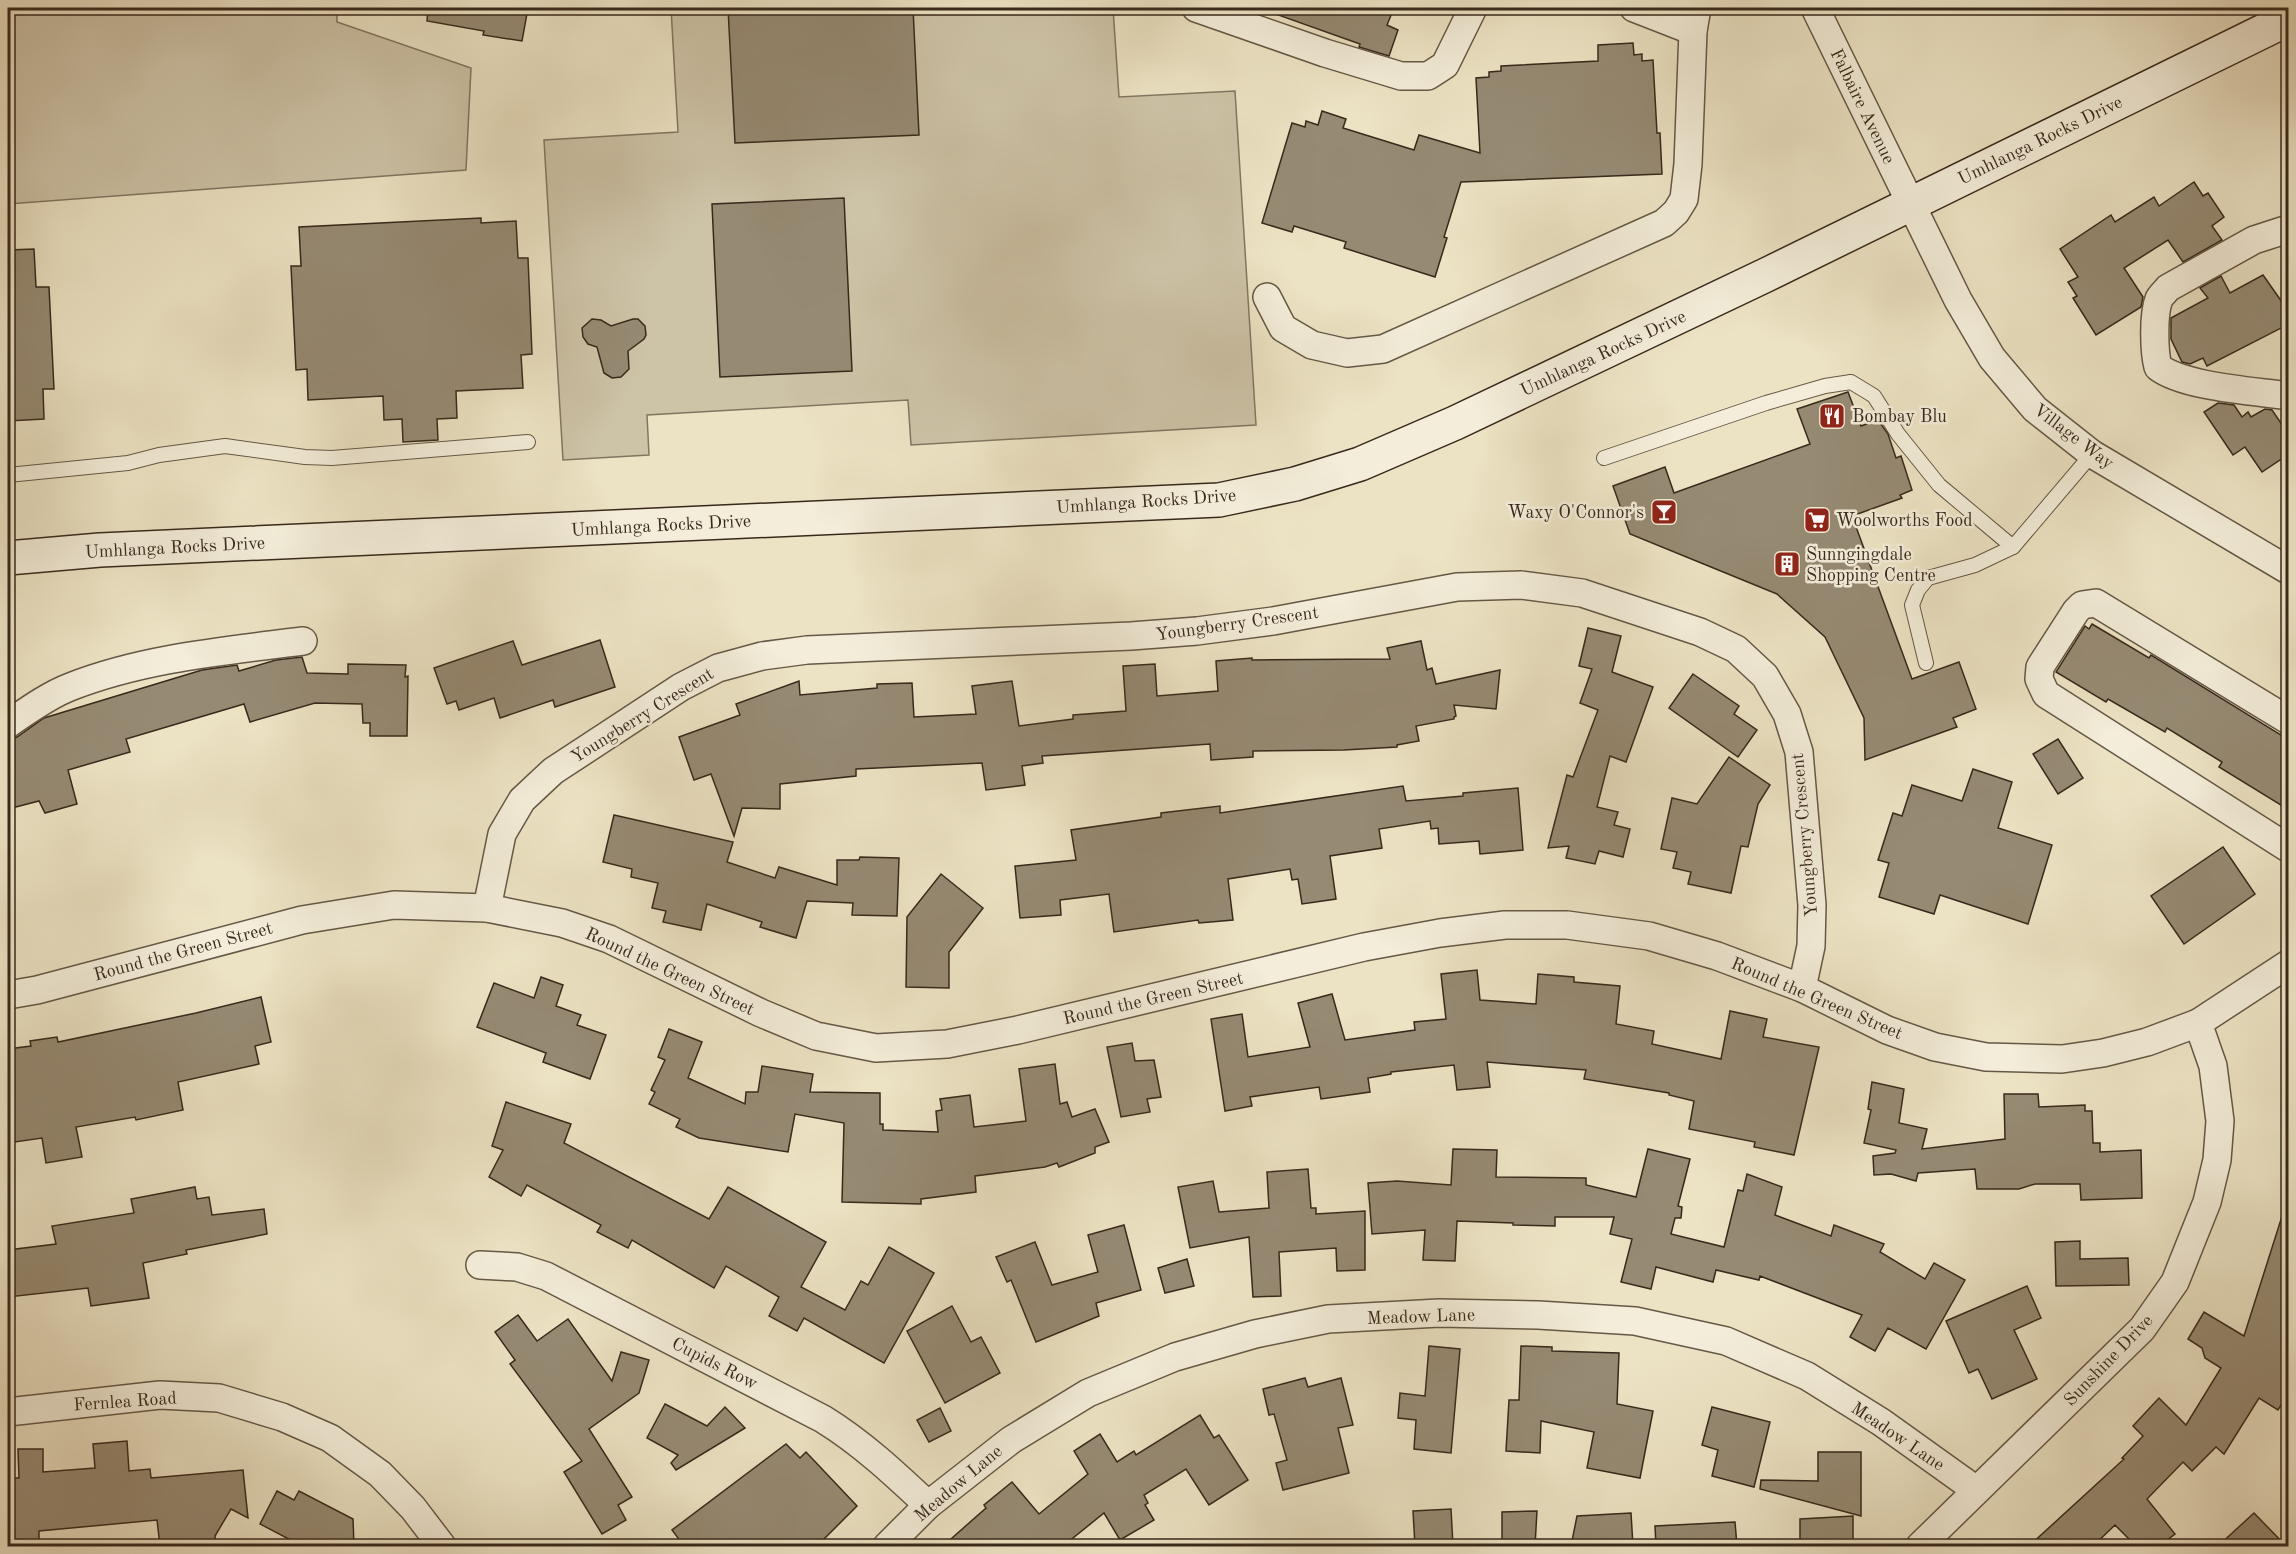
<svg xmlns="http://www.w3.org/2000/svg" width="2296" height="1554" font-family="'Old Standard TT',serif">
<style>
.green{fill:#cdc3a7;stroke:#827662;stroke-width:1.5}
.building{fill:#968a73;stroke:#38291c;stroke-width:1.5}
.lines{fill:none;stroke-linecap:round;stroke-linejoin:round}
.service-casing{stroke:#655846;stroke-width:16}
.minor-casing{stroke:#655846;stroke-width:30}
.secondary-casing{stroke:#38291c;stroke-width:36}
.service{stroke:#f3edd9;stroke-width:14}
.minor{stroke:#f3edd9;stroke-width:27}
.secondary{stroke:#f3edd9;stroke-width:33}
.labels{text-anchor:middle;stroke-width:5;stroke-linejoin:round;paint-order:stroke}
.street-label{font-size:18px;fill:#38291c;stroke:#f3edd9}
.poi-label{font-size:18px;fill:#38291c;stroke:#f3edd9;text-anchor:start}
</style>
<rect width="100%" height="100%" fill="#ece3c4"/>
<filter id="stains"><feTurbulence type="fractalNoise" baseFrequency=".00333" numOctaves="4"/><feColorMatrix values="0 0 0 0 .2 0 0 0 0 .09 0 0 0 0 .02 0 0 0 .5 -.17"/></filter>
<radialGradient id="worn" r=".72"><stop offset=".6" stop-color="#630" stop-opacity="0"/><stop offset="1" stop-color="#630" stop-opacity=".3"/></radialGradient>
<g class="green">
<path d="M8,8H14L29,14L55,8H337V22L471,68L466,170L8,204Z"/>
<path d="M671,8H1113L1119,97L1235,91L1256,425L911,445L908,400L647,415L649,455L563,460L544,140L678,132Z"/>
</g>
<g class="building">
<path d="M428,8H528L522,41L483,35L484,31L427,21Z"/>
<path d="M728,8H913L919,135L735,143Z"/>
<path d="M1268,8H1394L1387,25L1398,30L1389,56L1359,47L1360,44L1267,11Z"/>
<path d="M1633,43L1634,55L1642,54V61L1653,60L1657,133H1660L1662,174L1461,182L1444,237L1447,238L1435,277L1344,248L1346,242L1294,226L1292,232L1262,223L1292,123L1305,127L1306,121L1318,125L1322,111L1346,119L1343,128L1414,150L1419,135L1480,153L1476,78L1489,77V72L1501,71V66L1598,61V45Z"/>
<path d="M2194,182L2203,196L2208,193L2224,217L2212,226L2222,240L2183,262L2168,240L2124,268L2143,297L2141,307L2096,335L2073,298L2077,296L2068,282L2078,277L2060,249L2111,215L2115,222L2154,197L2159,206Z"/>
<path d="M844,198L852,371L720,377L712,204Z"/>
<path d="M481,218V223L516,221L518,258H528L532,354L521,355L523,388L456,391L457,418L437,419L438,440L403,442L402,419L384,420L383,396L308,400L307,369L296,370L291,266H301L299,227Z"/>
<path d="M34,249L36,287H49L54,389H43L44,419L8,421V250Z"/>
<path d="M2263,275L2289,312V324L2207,366L2203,358L2190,364L2182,362L2171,339V318L2208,298L2200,288L2221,276L2230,293Z"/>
<path d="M592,319L601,320L611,326L633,319H638L645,326L646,335L644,339L628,351L629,369L621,377L612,378L604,373L597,347L588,344L583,337L582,328Z"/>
<path d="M1848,392L1861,426L1878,420L1888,434L1896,458L1901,456L1912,490L1900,495L1902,498L1852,516L1912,679L1959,662L1976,709L1953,718L1957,727L1865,760L1864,718L1825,637L1777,594L1630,534L1613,486L1665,467L1674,493L1810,444L1797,409Z"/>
<path d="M2218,403L2234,405L2242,417L2248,412L2251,417L2265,409L2272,410L2289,435V454L2262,472L2245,447L2233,455L2204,412Z"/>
<path d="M2092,624L2149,658L2151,655L2289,740V810L2219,767L2222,762L2167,728L2165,732L2108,699L2106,702L2056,672L2085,626L2089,629Z"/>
<path d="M1588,628L1621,636L1612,672L1653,687L1626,762L1610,756L1597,807L1618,812L1614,825L1630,829L1623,857L1599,851L1595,864L1566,858L1569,846L1548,848L1567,775L1573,777L1598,710L1580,703L1592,669L1579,666Z"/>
<path d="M600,640L615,687L555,707L553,700L500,718L494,698L459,710L456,701L447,704L434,668L513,641L522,665Z"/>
<path d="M1421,641L1427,670L1432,668L1436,684L1500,670L1496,709L1454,705L1456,716L1454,717V719L1416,726L1419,741L1397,745V747L1344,750L1253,751V757L1211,760L1210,744L1042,756L1043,763L1022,766L1025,785L986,790L982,763L856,769V776L780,784V809L742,808L734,836L711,774L694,780L679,737L740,715L736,704L799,681L800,695L877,688V684L912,683L914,717L976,714L972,686L1012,681L1019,726L1073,719V715L1126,711L1123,666L1155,664L1157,696L1218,691L1216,661L1252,658V660L1390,659L1387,648Z"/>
<path d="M302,657L307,673L348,674V664L406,665L405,677L408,676L407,736H370V723H363L362,704L315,703L250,722L244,704L126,739L130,752L68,770L77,804L45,813L39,801L8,809V739L17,737L44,718L202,670L237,665L239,671L276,660Z"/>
<path d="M1693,674L1739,706L1734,714L1757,730L1738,757L1669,708Z"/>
<path d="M2058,739L2083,778L2058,794L2033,754Z"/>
<path d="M1729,757L1770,785L1758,804L1748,847L1741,846L1731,893L1688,884L1691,872L1673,868L1677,852L1661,849L1672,798L1697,804Z"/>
<path d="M1973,769L2012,782L1998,828L2052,845L2028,924L1940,895L1934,914L1879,897L1889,863L1878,860L1893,813L1902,816L1912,785L1962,801Z"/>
<path d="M1403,786L1406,801L1463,796V793L1518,788L1523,850L1480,854L1479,841L1439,844L1438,828L1431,829L1430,821L1379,829L1382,848L1330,856L1336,899L1302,904L1298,879L1292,880L1290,869L1228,879L1233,920L1199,923L1198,920L1114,932L1109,894L1060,900L1061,915L1020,918L1015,866L1076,860L1071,830L1161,817V813L1220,806V813Z"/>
<path d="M614,815L733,842L727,862L775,878L779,867L837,885V860H859L860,857L899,858L897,916L852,915L853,903L807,901L796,938L760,927L762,922L707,904L701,930L663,922L666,911L652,908L658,883L631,877L632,869L603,862Z"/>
<path d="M2223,847L2255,894L2184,944L2151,896Z"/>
<path d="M941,874L983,908L949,952V988L906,987L907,917Z"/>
<path d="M1477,970L1480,1000L1536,1004L1538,974L1574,977V982L1620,986L1616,1024L1654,1031L1652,1044L1721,1059L1730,1011L1767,1019L1763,1037L1819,1047L1794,1155L1754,1147L1755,1142L1689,1129L1694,1101L1669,1095V1093L1584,1079L1586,1070L1487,1062L1490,1087L1457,1090L1454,1065L1391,1072V1074L1368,1078L1370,1092L1321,1099L1319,1087L1250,1097L1252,1106L1225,1111L1211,1019L1242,1014L1248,1057L1310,1047L1298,1003L1332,994L1345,1040L1415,1030L1414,1022L1446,1019L1441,974Z"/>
<path d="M541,977L563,985L556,1006L581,1015L577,1025L606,1035L590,1079L543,1062L546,1053L477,1027L494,983L534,998Z"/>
<path d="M261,997L271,1042L255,1046L259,1064L178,1082L183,1110L136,1120L135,1117L76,1127L82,1157L46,1163L42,1138L8,1143V1049L31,1046L30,1041L57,1037L58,1042L196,1013Z"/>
<path d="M669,1029L702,1042L688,1078L745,1104L746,1092H758L762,1066L813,1074L810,1092L880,1093V1124H883V1130L938,1132L936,1111L942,1110L940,1099L970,1095L974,1127L1026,1121L1019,1069L1055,1064L1060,1104L1067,1102L1072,1117L1095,1109L1109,1142L1095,1147V1153L1059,1167L1057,1163L1045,1167L975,1176L976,1192L921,1199V1204L842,1202L844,1123L795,1114L788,1152L699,1138L676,1127L680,1119L649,1104L655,1092L651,1090L665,1060L658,1057Z"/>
<path d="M1132,1043L1135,1061L1154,1060L1161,1097L1147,1099L1150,1112L1121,1117L1107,1047Z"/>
<path d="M1872,1082L1904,1089L1899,1123L1927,1129L1922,1149L2005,1139L2004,1094H2038L2039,1107L2085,1105V1111H2092L2093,1143H2100V1152L2141,1150L2142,1198L2081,1200L2080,1184H2035L2019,1189H1977L1975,1169L1918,1173L1916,1181L1891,1174L1874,1175L1873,1156L1895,1153L1896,1150L1864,1143L1871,1110L1868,1109Z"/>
<path d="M506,1102L571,1124L564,1143L709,1219L728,1187L826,1242L801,1287L845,1310L861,1281L868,1285L889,1247L934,1273L884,1363L804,1318L797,1331L769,1316L779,1297L726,1266L714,1288L632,1240L628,1248L597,1232L601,1225L527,1185L521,1196L489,1177L503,1150L492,1146Z"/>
<path d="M1453,1149L1497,1150L1496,1177L1586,1178V1185L1636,1197L1648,1149L1690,1159L1678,1206L1682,1207L1681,1218H1675L1671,1234L1724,1247L1738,1190L1743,1191L1747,1174L1782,1187L1775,1215L1831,1236L1834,1225L1884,1244L1880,1252L1925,1279L1934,1263L1965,1280L1926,1349L1888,1328L1875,1351L1850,1337L1862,1315L1760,1276L1759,1280L1716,1270L1713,1282L1656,1267L1651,1289L1621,1282L1632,1239L1610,1234L1614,1217H1555V1226L1513,1225V1223L1457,1221L1455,1261L1423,1260L1425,1230L1372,1234L1368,1183L1397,1181L1451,1185Z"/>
<path d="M1308,1169L1311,1208H1316V1214L1365,1211V1270L1337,1271L1336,1248L1279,1252L1281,1296L1253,1297L1249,1237L1190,1248L1178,1187L1213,1181L1219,1212L1269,1208L1267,1172Z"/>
<path d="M195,1187L197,1199L209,1197L212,1215L264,1209L267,1234L186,1250L187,1254L143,1263L149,1298L91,1306L88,1288L8,1297V1250L56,1244L52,1226L134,1213L131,1199Z"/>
<path d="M2283,1213L2289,1214V1392L2278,1410L2259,1398L2224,1454L2216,1447L2192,1471L2183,1462L2147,1499L2175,1534L2159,1546H2136L2115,1525L2093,1546H2029L2124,1459L2122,1458L2143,1436L2133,1426L2159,1398L2186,1425L2221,1368L2205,1358L2202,1348L2188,1339L2204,1312L2244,1336Z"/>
<path d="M1124,1225L1141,1290L1096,1303L1099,1316L1036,1342L1011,1280L1007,1282L996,1257L1035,1242L1052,1285L1098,1272L1088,1235Z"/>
<path d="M2080,1241V1259L2128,1258L2129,1285L2056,1286L2055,1242Z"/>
<path d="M1187,1259L1194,1286L1165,1293L1158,1268Z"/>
<path d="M2027,1286L2041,1318L2014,1330L2037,1379L1992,1399L1978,1369L1969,1373L1946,1321Z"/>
<path d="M952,1306L971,1342L981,1337L1000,1373L945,1403L907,1331Z"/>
<path d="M518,1315L537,1341L568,1319L612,1381L621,1352L649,1360L639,1393L589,1429L632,1497L618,1505L626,1520L602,1534L564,1472L582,1461L510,1364L515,1360L495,1332Z"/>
<path d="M1429,1346L1460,1349L1451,1453L1414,1449L1416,1420L1398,1418L1400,1393L1425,1396Z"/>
<path d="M1521,1346L1552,1347V1351L1619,1353L1617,1404L1653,1411L1640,1478L1587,1468L1594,1432L1541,1421L1540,1453L1506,1451L1509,1400H1519Z"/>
<path d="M1305,1378L1308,1387L1341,1378L1353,1425L1338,1428L1349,1473L1283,1490L1276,1463L1287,1460L1274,1414L1269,1415L1263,1389Z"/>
<path d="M665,1404L707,1426L725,1407L745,1428L676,1470L671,1463L678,1455L647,1438Z"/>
<path d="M1712,1407L1770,1422L1754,1487L1712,1476L1718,1450L1702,1445Z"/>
<path d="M940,1408L951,1431L929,1442L917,1420Z"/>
<path d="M1200,1415L1214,1438L1219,1435L1248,1480L1209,1505L1186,1469L1144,1495L1148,1503L1145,1505L1154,1520L1120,1540L1104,1513L1063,1546H943L986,1508L984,1505L1012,1482L1039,1514L1088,1474L1074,1451L1100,1434L1117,1462L1134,1451L1136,1455Z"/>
<path d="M127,1441L129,1471L150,1469L151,1478L243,1470L248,1518L231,1509L215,1536L216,1546H160L157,1520L39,1531V1546H8V1478H19L18,1449H43V1472L95,1468L93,1444Z"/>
<path d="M786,1444L800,1458L806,1452L857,1506L817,1546H684L672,1530Z"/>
<path d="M1818,1452H1861V1516L1760,1489L1761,1480L1818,1481Z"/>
<path d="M277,1491L294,1500L299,1491L353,1519L354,1546H302L260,1524Z"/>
<path d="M1451,1509L1453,1546H1415L1413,1511Z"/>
<path d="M1537,1511L1535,1546H1502V1512Z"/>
<path d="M1631,1513L1633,1546H1571L1577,1516Z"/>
<path d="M2254,1513L2286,1546H2218Z"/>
<path d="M1853,1516V1546H1800V1519Z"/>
<path d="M1735,1522L1737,1546H1656L1655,1526Z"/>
</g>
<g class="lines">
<defs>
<g id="service">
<path d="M1604,458L1766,403L1825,386L1851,382L1874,396L1898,434L1939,485L2013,547"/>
<path d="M8,475L128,463L159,455L225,446L305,457L332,458L528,442"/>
<path d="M1926,663L1912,605L1918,590L1928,578L1975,565L2013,547L2092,454"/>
</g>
<g id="minor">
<path d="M1196,8L1325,53L1401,76H1428L1445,65L1473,8"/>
<path d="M1634,8L1693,31"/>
<path d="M1815,8L1958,300L1992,358L2035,409L2092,454L2288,570"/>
<path d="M2288,229L2254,240L2168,288C2165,292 2161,295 2159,299C2153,314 2154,352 2158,367C2184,387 2255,391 2288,396"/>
<path d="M1267,297L1283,328L1312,345L1347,353L1383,349L1664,223L1676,212L1684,199L1688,164L1693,31L1697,8"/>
<path d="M2288,720L2096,603L2082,605L2076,611L2040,667L2039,679L2046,694L2288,848"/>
<path d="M8,724C27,711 49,695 70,687C144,658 225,651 303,641"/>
<path d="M487,908L502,834L522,800L553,771L681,687L718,668L762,656L807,650L1131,636L1197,631L1273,621L1457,587L1521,585L1582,593L1700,632L1736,649L1765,676L1787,714L1799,752L1812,905L1811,946L1802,988"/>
<path d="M8,995L37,990L302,920L394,905L487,908L562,923L609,939L761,1013L816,1036L876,1048L947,1044L1018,1030L1364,947L1440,933L1505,925H1567L1649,936L1717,956L1802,988L1887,1030L1935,1047L1986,1057L2062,1059L2103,1053L2147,1042L2198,1023L2288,964"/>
<path d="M480,1265L517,1267L546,1276L823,1419C862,1443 895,1474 928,1505"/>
<path d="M8,1412L160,1395L219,1398L282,1417L330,1438L380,1474L413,1508L442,1546"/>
<path d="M887,1546L928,1505L1011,1440L1088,1393L1175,1357L1255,1334L1328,1319L1439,1313L1538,1315L1635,1321L1726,1341L1807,1376L1881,1422L1976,1490"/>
<path d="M1920,1546L2142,1329L2175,1282L2207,1202L2217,1160L2220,1121L2213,1066L2198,1023"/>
</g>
<path id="secondary" d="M8,558L100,550L1219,500L1295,484L1360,464L1455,423L1766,275L2288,19"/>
</defs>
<use href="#service" class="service-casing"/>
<use href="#minor" class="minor-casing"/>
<use href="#secondary" class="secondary-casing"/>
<use href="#service" class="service"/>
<use href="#minor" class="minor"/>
<use href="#secondary" class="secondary"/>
</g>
<defs>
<symbol id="restaurant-square" viewBox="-11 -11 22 22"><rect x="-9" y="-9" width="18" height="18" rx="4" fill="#8f2418" stroke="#f3edd9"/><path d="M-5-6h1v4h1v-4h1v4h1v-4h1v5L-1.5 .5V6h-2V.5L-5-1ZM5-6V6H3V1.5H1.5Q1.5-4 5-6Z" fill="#fff"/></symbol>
<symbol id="bar-square" viewBox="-11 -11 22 22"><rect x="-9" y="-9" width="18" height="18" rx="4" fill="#8f2418" stroke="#f3edd9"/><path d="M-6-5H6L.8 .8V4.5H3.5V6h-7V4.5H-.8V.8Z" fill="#fff"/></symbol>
<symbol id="supermarket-square" viewBox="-11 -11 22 22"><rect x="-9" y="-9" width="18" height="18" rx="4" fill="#8f2418" stroke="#f3edd9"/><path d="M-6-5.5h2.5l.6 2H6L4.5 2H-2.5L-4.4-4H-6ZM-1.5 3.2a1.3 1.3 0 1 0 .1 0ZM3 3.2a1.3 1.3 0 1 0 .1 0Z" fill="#fff"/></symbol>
<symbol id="building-square" viewBox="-11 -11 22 22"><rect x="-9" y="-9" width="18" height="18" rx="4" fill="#8f2418" stroke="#f3edd9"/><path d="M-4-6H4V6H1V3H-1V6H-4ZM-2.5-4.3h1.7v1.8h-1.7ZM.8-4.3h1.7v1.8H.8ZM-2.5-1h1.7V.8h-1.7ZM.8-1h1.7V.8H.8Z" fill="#fff"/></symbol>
</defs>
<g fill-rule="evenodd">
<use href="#restaurant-square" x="1817" y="401" width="30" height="30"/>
<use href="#bar-square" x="1649" y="497" width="30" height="30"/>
<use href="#supermarket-square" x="1802" y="505" width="30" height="30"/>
<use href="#building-square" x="1772" y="549" width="30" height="30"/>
</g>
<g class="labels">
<g class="street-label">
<text transform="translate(1863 106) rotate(64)" y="6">Falbaire Avenue</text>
<text transform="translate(2040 140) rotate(-26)" y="6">Umhlanga Rocks Drive</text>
<text transform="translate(1603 353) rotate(-25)" y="6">Umhlanga Rocks Drive</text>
<text transform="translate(2074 436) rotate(37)" y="6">Village Way</text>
<text transform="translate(1146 501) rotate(-4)" y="6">Umhlanga Rocks Drive</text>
<text transform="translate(661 525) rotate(-3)" y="6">Umhlanga Rocks Drive</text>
<text transform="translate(175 547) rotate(-3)" y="6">Umhlanga Rocks Drive</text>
<text transform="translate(1237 623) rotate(-8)" y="6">Youngberry Crescent</text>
<text transform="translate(642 715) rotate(-32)" y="6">Youngberry Crescent</text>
<text transform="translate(1804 835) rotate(-95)" y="6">Youngberry Crescent</text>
<text transform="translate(183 951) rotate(-15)" y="6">Round the Green Street</text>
<text transform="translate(670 971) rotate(25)" y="6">Round the Green Street</text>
<text transform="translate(1153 998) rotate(-13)" y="6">Round the Green Street</text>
<text transform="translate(1817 998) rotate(23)" y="6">Round the Green Street</text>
<text transform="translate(1421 1316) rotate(-2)" y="6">Meadow Lane</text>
<text transform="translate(2108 1360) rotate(-46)" y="6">Sunshine Drive</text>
<text transform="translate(715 1363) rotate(27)" y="6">Cupids Row</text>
<text transform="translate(125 1401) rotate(-4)" y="6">Fernlea Road</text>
<text transform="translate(1898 1436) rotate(34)" y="6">Meadow Lane</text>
<text transform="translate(958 1483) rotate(-40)" y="6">Meadow Lane</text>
</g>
<g class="poi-label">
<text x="1852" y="422">Bombay Blu</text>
<text x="1644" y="518" text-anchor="end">Waxy O'Connor's</text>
<text x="1836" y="526">Woolworths Food</text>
<text x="1806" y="560">Sunngingdale<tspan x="1806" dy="21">Shopping Centre</tspan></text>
</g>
</g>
<rect width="2296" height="1554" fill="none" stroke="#ece3c4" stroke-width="30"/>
<rect x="9" y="9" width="2278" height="1536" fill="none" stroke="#38291c" stroke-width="3"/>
<rect x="15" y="15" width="2266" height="1524" fill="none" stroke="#38291c" stroke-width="1.5"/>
<rect width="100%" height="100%" filter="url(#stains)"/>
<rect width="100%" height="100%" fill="url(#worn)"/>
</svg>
